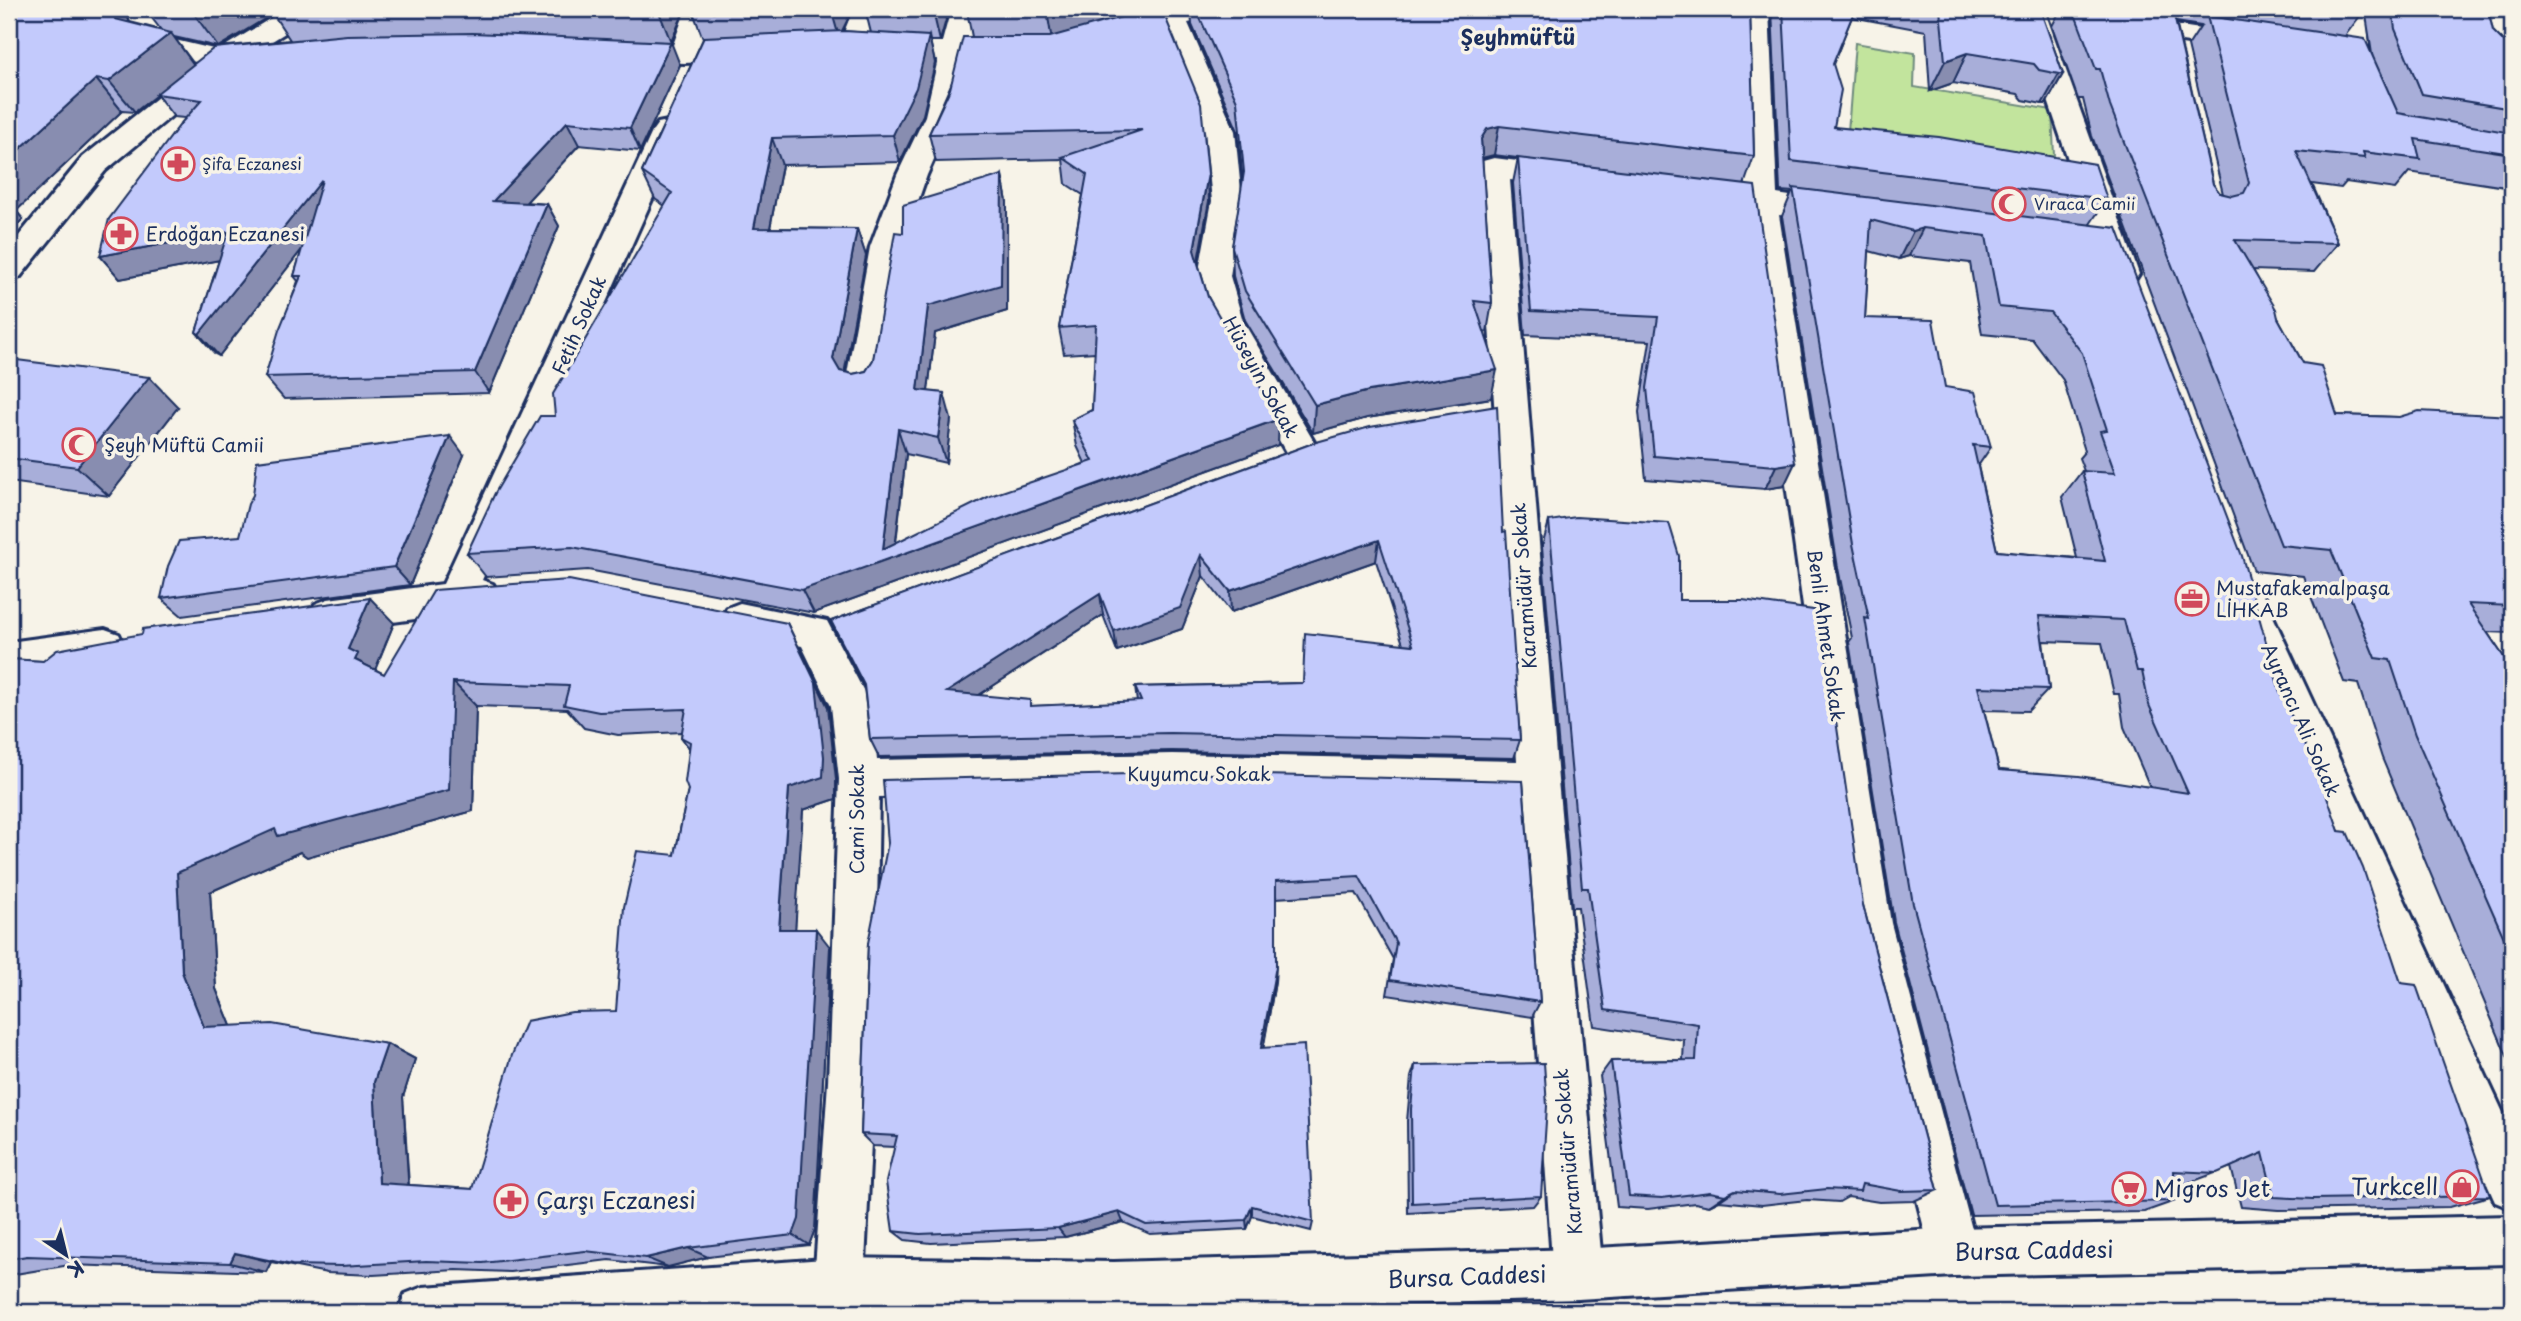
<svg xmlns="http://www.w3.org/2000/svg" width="2521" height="1321" font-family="'Playpen Sans',sans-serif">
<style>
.green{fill:#c2e49d;stroke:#6e8a7e;stroke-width:2}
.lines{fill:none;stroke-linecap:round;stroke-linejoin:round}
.minor-casing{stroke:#1b2f5e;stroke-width:6}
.secondary-casing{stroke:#1b2f5e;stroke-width:6}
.minor{fill:#f7f3e8;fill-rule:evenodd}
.secondary{fill:#f7f3e8;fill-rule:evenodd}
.wall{fill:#a8aed9;stroke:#1b2f5e;stroke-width:2;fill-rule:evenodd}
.shaded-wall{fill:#888db0;stroke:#1b2f5e;stroke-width:2}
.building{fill:#c3cafc;stroke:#1b2f5e;stroke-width:2;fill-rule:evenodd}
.labels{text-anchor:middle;stroke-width:7;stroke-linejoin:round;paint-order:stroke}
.far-poi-label{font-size:16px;fill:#1b2f5e;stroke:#f7f3e8;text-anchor:start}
.poi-label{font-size:19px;fill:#1b2f5e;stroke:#f7f3e8;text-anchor:start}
.street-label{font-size:19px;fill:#1b2f5e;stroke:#f7f3e8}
.far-district-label{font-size:21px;font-weight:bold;fill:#1b2f5e;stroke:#f7f3e8}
.near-poi-label{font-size:23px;fill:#1b2f5e;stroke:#f7f3e8;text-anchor:start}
.near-street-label{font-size:23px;fill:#1b2f5e;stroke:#f7f3e8}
</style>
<rect width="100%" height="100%" fill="#f7f3e8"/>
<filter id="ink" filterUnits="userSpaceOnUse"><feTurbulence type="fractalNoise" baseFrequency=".0143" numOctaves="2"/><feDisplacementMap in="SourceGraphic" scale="14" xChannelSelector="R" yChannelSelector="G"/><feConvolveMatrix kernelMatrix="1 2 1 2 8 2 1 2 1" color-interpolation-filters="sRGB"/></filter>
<g filter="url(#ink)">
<path class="green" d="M1855,43L1915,53L1914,87L2052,110L2055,179L1847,144Z"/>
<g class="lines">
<defs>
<g id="minor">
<path d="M126,9H153L162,37L222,51L255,48L265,51L269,57L265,63C222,74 182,58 140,48Z"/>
<path d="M686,9H713L701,45H761L765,51L761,57L751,60L684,63L622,60L612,57L608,51L612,45L622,42L673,45Z"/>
<path d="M853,9H881L862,54L852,56L842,54L838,48Z"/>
<path d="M951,9H978L970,43L1020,47L1024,53L1020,59L966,60L953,116L927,175L902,247L879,385L874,394L862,397L850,394L845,385L870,247L897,175L925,116L938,59L871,55L867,49L871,43L881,41L942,42Z"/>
<path d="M1179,9H1233L1229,15L1188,23L1235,131L1242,201L1230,276L1243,321L1320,452L1315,461L1303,465L1291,461L1211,322L1198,276L1212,201L1205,131L1164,30L1116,43L1106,41L1102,35L1106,29Z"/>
<path d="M1742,9H1769L1777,194L1848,205L1852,212L1848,219L1837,222L1779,215L1891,923L1978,1252L1971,1269L1954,1276L1937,1269L1930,1252L1847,923L1748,211L1694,203L1690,196L1694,189L1705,186L1746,191Z"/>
<path d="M2017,9H2044L2139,274L2134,282L2123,285L2112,282L2107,274Z"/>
<path d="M2339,9H2366L2370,60L2381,88L2377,94L2367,97L2357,94C2340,69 2340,38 2339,9Z"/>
<path d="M2127,18L2247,36L2257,38L2261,44L2257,50L2247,52L2117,32L2113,26L2117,20Z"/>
<path d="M668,121L678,123L683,130L482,580L493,584L499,595L493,606L480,610L328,631L315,626L309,615L315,604L328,599L443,584L653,130L658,123Z"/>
<path d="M1494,158L1566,167L1577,170L1581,177L1577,184L1566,187L1510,180L1558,780L1603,1274L1595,1291L1578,1299L1561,1291L1553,1274L1519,798L1172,790L879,797L874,1082L864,1283L856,1300L839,1308L822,1300L814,1283L828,1082L839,779L831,706L802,646L727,630L721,619L727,608L740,603L827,621L871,705L877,760L1172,754L1517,761L1479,168L1483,161Z"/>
<path d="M2246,584L2259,588L2265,599L2512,1132V1209L2495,1202L2227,599L2233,588Z"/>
<path d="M105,629L119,634L124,645L119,656L105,661L9,674V642Z"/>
</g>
<g id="secondary">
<path d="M286,9H318L314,15L232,66L105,171L20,277L9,280V248L83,157L212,54Z"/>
<path d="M2512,1216V1264L1954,1276L1578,1299L1114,1312L839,1308L775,1312H398L405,1294L423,1287L839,1258L1114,1262L1578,1249L1954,1228Z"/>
</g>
</defs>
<use href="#minor" class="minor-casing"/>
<use href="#secondary" class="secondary-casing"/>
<use href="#minor" class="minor"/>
<use href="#secondary" class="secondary"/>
</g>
<g class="wall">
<path d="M9,9H125L130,22L161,30L145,9H685L671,42H666L680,65L640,151L579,145L526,202L547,204L559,226L489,393L284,399L265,377L298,281L294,276L302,249L219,356L215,354L196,332L219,260L120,279L100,256L185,118L174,117L157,95L135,112L122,111L16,211L23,219L9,233ZM273,14L290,40L218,47ZM174,37L218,47L194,64Z"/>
<path d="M694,9H853L842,31L871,33L865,9H949L940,41H930L935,63L923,115L900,162L782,165L770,228L857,229L866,256L845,372L853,374L866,371L873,360L903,233L1002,175L1007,202V311L935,333L928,391L951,419L946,463L906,454L896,543L1085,463L1077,446L1072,420L1092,410L1095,352L1064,354L1059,328L1083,195L1066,184L1063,159L936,162L929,134L972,37L967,11L1170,9L1163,11L1209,201L1198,263L1208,297L1278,445L814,613L588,570L486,577L467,553L555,416L665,206L655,199L642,172L703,39L693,12Z"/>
<path d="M1191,9H1750L1754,156L1744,185L1784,486L1765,489L1646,479L1639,412L1650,341L1525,335L1513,183L1518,158L1494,155L1482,158L1492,303L1487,332L1484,331L1491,398L1367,418L1313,433L1245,320L1233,276L1232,247L1243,182L1238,131L1192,25Z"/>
<path d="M1770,9H2040L2063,74L2046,104H2042L2023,100L2018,94L1953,83L1930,91L1926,31L1852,17L1833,64L1834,127L2107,199L2090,224L2280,692L2339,831L2401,983L2490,1196L2450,1207L2278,1210L2241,1207L2231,1167L2186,1184L2174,1183L2175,1201L2144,1212L1971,1215L1894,922L1849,642L1852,638L1838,568L1782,216L1792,192L1780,191L1772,9ZM1869,251L1899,259L1909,256L1970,263L1982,334L2032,339L2063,380L2085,451L2079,458L2084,471H2082L2062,497L2077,558L1997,551L1978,466L1991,447L1945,387L1865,318ZM2043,641L2102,643L2114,694H2119L2124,727L2150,787L1999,770L1984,710L2028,711L2049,689Z"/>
<path d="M2061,9H2360V16L2345,36L2372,54L2365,9H2488L2493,31L2512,50V188L2409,172L2395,189L2346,182L2341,188L2312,184L2338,243L2314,272L2253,270L2278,318L2303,363L2337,415L2399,417L2512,416V633L2487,632L2512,669V1068L2382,758L2358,684L2344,682L2303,576L2254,571L2092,136L2083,99H2078L2052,26ZM2176,22L2201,26L2188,46L2223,194L2220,193L2213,184Z"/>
<path d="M9,359L178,407L109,496L9,482Z"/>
<path d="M1313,443L1503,532L1520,740L1514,758L1172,751L879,757L870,739L864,687L831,621ZM1376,561L1403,644L1303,683L1135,687L1137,702L1032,706L979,695L1103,615L1117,651L1182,629L1203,576L1231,612Z"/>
<path d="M464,455L410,585L182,616L161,598L240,536Z"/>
<path d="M1549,521L1679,600L1863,905L1938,1190L1914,1201L1879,1202L1848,1197L1839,1202L1807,1200L1762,1205L1719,1201L1709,1206L1695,1203L1648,1209L1617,1207L1600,1076L1611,1061L1683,1060L1684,1040L1594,1026L1578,907H1572L1542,547Z"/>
<path d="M394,623L375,669L384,674L800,647L828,707L836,779V799L803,810L798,876L795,929L830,947L815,1229L809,1245L708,1257L668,1267L609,1260L510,1272L456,1270L373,1275L327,1273L271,1262L266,1272L70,1265L9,1275V659L43,661ZM476,706L567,709L584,728L618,735L682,732L681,737L689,748L688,790L675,855L616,1011L472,1189L409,1185L403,1097L415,1059L387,1044L231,1026L216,989L210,892L300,852L307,857L473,811Z"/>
<path d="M1523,781L1540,1002L1532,1017L1387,995L1393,959L1356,893L1276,898L1275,982L1263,1048L1313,1222L1311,1231L1252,1216L1247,1229L1150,1234L1123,1222L1065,1237L931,1243L905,1240L893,1231L894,1147L873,1146L861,1134L868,943Z"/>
<path d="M1415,1065L1541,1196L1533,1206L1408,1213L1407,1121L1411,1077Z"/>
</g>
<g class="shaded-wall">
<path d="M112,9H125L139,51L115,19Z"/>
<path d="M206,9H281L272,12L273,14L218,47L195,15Z"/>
<path d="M661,9H685L671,42L659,12Z"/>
<path d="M831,9H853L839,37Z"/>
<path d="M934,9H949L940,41L933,11Z"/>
<path d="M1057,9H1170L1052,41L1047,11Z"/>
<path d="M171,33L194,65L135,112L109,81Z"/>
<path d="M929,36L935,63L923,115L900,162L893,135Z"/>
<path d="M671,42L680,65L640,151L630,128Z"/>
<path d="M1967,53L1953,83L1930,91L1945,61Z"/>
<path d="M2059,74H2063L2046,104H2042Z"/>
<path d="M96,79L122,111L16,211L23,219L9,233V159Z"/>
<path d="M567,122L579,145L507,223L493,201Z"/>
<path d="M1499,126L1494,155L1482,158L1481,139L1487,129Z"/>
<path d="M772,138L782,165L765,254L754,228Z"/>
<path d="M1208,174L1209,201L1195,277L1194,250Z"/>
<path d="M1002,175L1007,202V311L935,333L925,415L918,390L928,306Z"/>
<path d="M322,180L338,203L219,356L199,334Z"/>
<path d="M547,204L559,226L489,393L475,372Z"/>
<path d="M1923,228L1909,256L1899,259L1913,231Z"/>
<path d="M857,229L866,256L842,385L833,359Z"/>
<path d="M228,232L246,255L120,279L100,256Z"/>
<path d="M1497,370L1491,398L1367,418L1313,433L1315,405L1369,391Z"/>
<path d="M149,377L178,407L109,496L77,467Z"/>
<path d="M944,393L951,419L946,463L938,438Z"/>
<path d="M1279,419L1278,445L814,613L802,590L883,549L898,429L906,454L894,557Z"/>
<path d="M450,436L464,455L410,585L394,567Z"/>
<path d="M1795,463L1784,486L1765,489L1776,466Z"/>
<path d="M1379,540L1376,561L1231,612L1230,591Z"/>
<path d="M1201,555L1203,576L1182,629L1117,651L1114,631Z"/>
<path d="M1100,594L1103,615L954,711L947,692Z"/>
<path d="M370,598L394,623L375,670L355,660L348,649Z"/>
<path d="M787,623L828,707L836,779V799L803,810L794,948L779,929L789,788Z"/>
<path d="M453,682L476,706L473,811L307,857L300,852L210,892L216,989L238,1043L204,1027L182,972L177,873Z"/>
<path d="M816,929L830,947L815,1229L809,1245L793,1235Z"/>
<path d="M1276,966L1275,982L1261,1062V1048Z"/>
<path d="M387,1044L415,1059L403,1097L409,1194L379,1183L374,1082Z"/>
<path d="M1735,1190L1719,1201L1709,1206L1725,1195Z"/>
<path d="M1252,1206V1216L1247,1229L1246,1220Z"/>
<path d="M1119,1212L1123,1222L1065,1237L1058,1228Z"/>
<path d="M688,1248L708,1257L668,1267L646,1258Z"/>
<path d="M235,1253L271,1262L266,1272L230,1263Z"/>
</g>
<g class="building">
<path d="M9,9H112L115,19L171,33L109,81L96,79L9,159Z"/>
<path d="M166,9H206L195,15Z"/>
<path d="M279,9H315L272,12Z"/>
<path d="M573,9H661L659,12Z"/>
<path d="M694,9H797L697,12H693Z"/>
<path d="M886,9H934L933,11Z"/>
<path d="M968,9H1057L1047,11H967Z"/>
<path d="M1150,9H1162L1201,104L1208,174L1194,250L1208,297L1279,419L802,590L572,547L467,553L495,493L540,416H555L553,394L672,193L642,172L704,37L844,31L929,36L916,88L893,135L772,138L754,228L857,229L833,359L840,371L853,374L866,371L873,360L895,232L903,233V205L1002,175L1001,285L928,306L918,390L944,393L938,438L898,429L883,549L990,496L1093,461L1072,420L1092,410L1096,325L1059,328L1087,174L1062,157L1142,130L929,134L950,89L963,37H1050Z"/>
<path d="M1196,9H1750L1754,156L1499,126L1487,129L1481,139L1492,303L1474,301L1497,370L1369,391L1315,405L1245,291L1232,247L1244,172L1237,101Z"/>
<path d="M1783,9H1855L1833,64L1841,90L1834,127L1939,137L2095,164L2107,199L1791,161Z"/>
<path d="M1940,9H2040L2063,74H2059L2039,70L2034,64L1967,53L1945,61Z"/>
<path d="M2073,9H2155L2173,11L2213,184L2220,193L2232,196L2244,193L2249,183L2207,16L2365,39L2398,113L2512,133V154L2415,139L2420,159L2363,152L2365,158L2296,151L2338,243L2235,240L2276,309L2278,318L2303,363L2321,366L2337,415L2399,417L2419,411L2512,416V606L2468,604L2512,669V956L2415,735L2390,660L2375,658L2331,550L2281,545L2110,106L2100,69H2096Z"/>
<path d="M2309,9H2360V16Z"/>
<path d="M2392,9H2488L2493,31L2512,50V109L2422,94L2395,29Z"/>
<path d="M473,33L671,42L630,128L567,122L493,201L547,204L475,372L265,377L279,330L301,276H294L322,180L199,334L196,332L228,232L100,256L109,219L182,122L202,100L156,94L214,48L347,35Z"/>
<path d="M1518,158L1755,186L1795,463L1776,466L1654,456L1647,388L1658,317L1531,311Z"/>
<path d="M1793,188L2117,228L2242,556L2280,692L2309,753H2312L2339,831L2347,832L2363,868L2401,983L2416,985L2490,1196L2313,1199L2274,1197L2263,1153L2217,1173L2174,1171L2175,1201L1995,1205L1913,904L1865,618L1869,619L1853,544ZM1871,220L1913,231L1923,228L1986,236L1999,307L2050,312L2082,353L2107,430L2100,431L2115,473L2082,471L2105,561L1997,551L1973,445L1991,447L1975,392L1945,387L1933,320L1865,318ZM2039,616L2124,620L2137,671H2142L2149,705L2188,793L2079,776L1999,770L1978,687L2049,689Z"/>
<path d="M9,359L149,377L77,467L9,458Z"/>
<path d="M1497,406L1503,532L1506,531L1520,740L1170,733L870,739L864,685L831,621L1313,443L1370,427ZM1379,540L1413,645L1305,633L1303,683L1135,687L1141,701L1030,706V700L947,692L1100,594L1114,631L1180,608L1201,555L1230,591Z"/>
<path d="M450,436L394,567L161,598L168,566L179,541L240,536L248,504L253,495L257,461Z"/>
<path d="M1576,517L1669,523L1679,556V600H1743L1820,611L1863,905L1938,1190L1901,1191L1862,1184L1860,1191L1827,1189L1780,1194L1735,1190L1725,1195L1710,1192L1662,1198L1629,1196L1611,1061L1696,1060L1698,1024L1605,1010L1588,888H1582L1549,521Z"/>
<path d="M569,580L787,623L816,683L824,757L823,777L789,788L779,929H816L799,1219L793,1235L688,1248L646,1258L585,1251L483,1263L426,1261L341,1266L292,1265L235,1253L230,1263L27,1256L9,1259V659L43,661L57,650L142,634L143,629L370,598L348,649L358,654L355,660L384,674L434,590ZM453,682L569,686L564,705L599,712L686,709L681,737L690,742L685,782L688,790L675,855L637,851L624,907L616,1011L572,1012L526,1021L512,1055L472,1189L379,1183L374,1082L387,1044L272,1024L204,1027L182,972L177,873L275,829L278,836L449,790Z"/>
<path d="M1170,773L1523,781L1540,1002L1390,980L1396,943L1359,876L1276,881V966L1261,1048L1304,1045L1313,1222L1252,1206L1246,1220L1146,1225L1119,1212L1058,1228L920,1234L893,1231L886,1182L897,1136L861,1134L868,943L888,843L883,780Z"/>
<path d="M1544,1063L1547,1106L1541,1196L1412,1203L1411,1109L1415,1065Z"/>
</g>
</g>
<defs>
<symbol id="pharmacy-ring" viewBox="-11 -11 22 22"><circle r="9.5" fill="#f7f3e8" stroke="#d1495b" stroke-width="1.5"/><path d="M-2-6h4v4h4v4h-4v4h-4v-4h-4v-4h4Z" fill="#d1495b"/></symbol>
<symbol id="mosque-ring" viewBox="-11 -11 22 22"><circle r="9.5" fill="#f7f3e8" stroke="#d1495b" stroke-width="1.5"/><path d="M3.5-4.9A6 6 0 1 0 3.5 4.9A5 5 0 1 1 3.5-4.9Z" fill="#d1495b"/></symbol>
<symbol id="office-ring" viewBox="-11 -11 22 22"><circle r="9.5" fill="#f7f3e8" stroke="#d1495b" stroke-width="1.5"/><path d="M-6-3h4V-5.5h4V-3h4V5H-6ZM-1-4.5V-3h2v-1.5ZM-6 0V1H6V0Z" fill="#d1495b"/></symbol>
<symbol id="shop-ring" viewBox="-11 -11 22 22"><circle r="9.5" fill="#f7f3e8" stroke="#d1495b" stroke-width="1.5"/><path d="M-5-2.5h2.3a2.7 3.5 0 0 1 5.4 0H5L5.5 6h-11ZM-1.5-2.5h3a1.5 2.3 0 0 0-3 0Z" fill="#d1495b"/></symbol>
<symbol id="supermarket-ring" viewBox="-11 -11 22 22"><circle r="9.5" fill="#f7f3e8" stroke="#d1495b" stroke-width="1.5"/><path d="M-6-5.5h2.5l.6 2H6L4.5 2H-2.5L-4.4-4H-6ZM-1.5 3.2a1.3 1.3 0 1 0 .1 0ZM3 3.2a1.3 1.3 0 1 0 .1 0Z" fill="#d1495b"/></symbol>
</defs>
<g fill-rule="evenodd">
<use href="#pharmacy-ring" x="159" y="145" width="38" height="38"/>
<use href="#mosque-ring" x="1990" y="185" width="38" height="38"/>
<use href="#pharmacy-ring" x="102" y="215" width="38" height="38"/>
<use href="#mosque-ring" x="60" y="426" width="38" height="38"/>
<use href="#office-ring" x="2173" y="580" width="38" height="38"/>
<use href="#shop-ring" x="2443" y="1168" width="38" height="38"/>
<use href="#supermarket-ring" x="2110" y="1170" width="38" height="38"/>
<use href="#pharmacy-ring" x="492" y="1182" width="38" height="38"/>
</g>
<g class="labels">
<g class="far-poi-label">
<text x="202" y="170">Şifa Eczanesi</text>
<text x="2034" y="210">Vıraca Camii</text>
</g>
<g class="poi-label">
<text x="146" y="241">Erdoğan Eczanesi</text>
<text x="104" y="452">Şeyh Müftü Camii</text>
<text x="2216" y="595">Mustafakemalpaşa<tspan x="2216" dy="22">LİHKAB</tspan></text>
</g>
<g class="street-label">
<text transform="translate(579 325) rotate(-66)" y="7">Fetih Sokak</text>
<text transform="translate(1261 377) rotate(61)" y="7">Hüseyin Sokak</text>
<text transform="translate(1524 586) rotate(-94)" y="7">Karamüdür Sokak</text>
<text transform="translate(1826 635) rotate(82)" y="7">Benli Ahmet Sokak</text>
<text transform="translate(2301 720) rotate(66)" y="7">Ayrancı Ali Sokak</text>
<text x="1199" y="781">Kuyumcu Sokak</text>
<text transform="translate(857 819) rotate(-90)" y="7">Cami Sokak</text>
<text transform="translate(1568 1152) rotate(-95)" y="7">Karamüdür Sokak</text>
</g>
<g class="far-district-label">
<text x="1518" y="45">Şeyhmüftü</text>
</g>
<g class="near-poi-label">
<text x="2438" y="1195" text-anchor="end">Turkcell</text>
<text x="2154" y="1197">Migros Jet</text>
<text x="536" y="1209">Çarşı Eczanesi</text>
</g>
<g class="near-street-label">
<text transform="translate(2034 1251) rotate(-1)" y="8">Bursa Caddesi</text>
<text transform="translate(1467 1277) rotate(-2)" y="8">Bursa Caddesi</text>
</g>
</g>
<rect width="2521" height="1321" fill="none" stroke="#f7f3e8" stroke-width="35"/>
<rect x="18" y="18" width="2486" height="1286" fill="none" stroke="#1b2f5e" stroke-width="2.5" filter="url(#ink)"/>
<g transform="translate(66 1255) rotate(145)" stroke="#f7f3e8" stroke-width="5" paint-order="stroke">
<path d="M0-5L12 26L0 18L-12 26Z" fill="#1b2f5e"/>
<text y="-10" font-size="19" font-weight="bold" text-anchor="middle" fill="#1b2f5e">K</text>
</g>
</svg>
